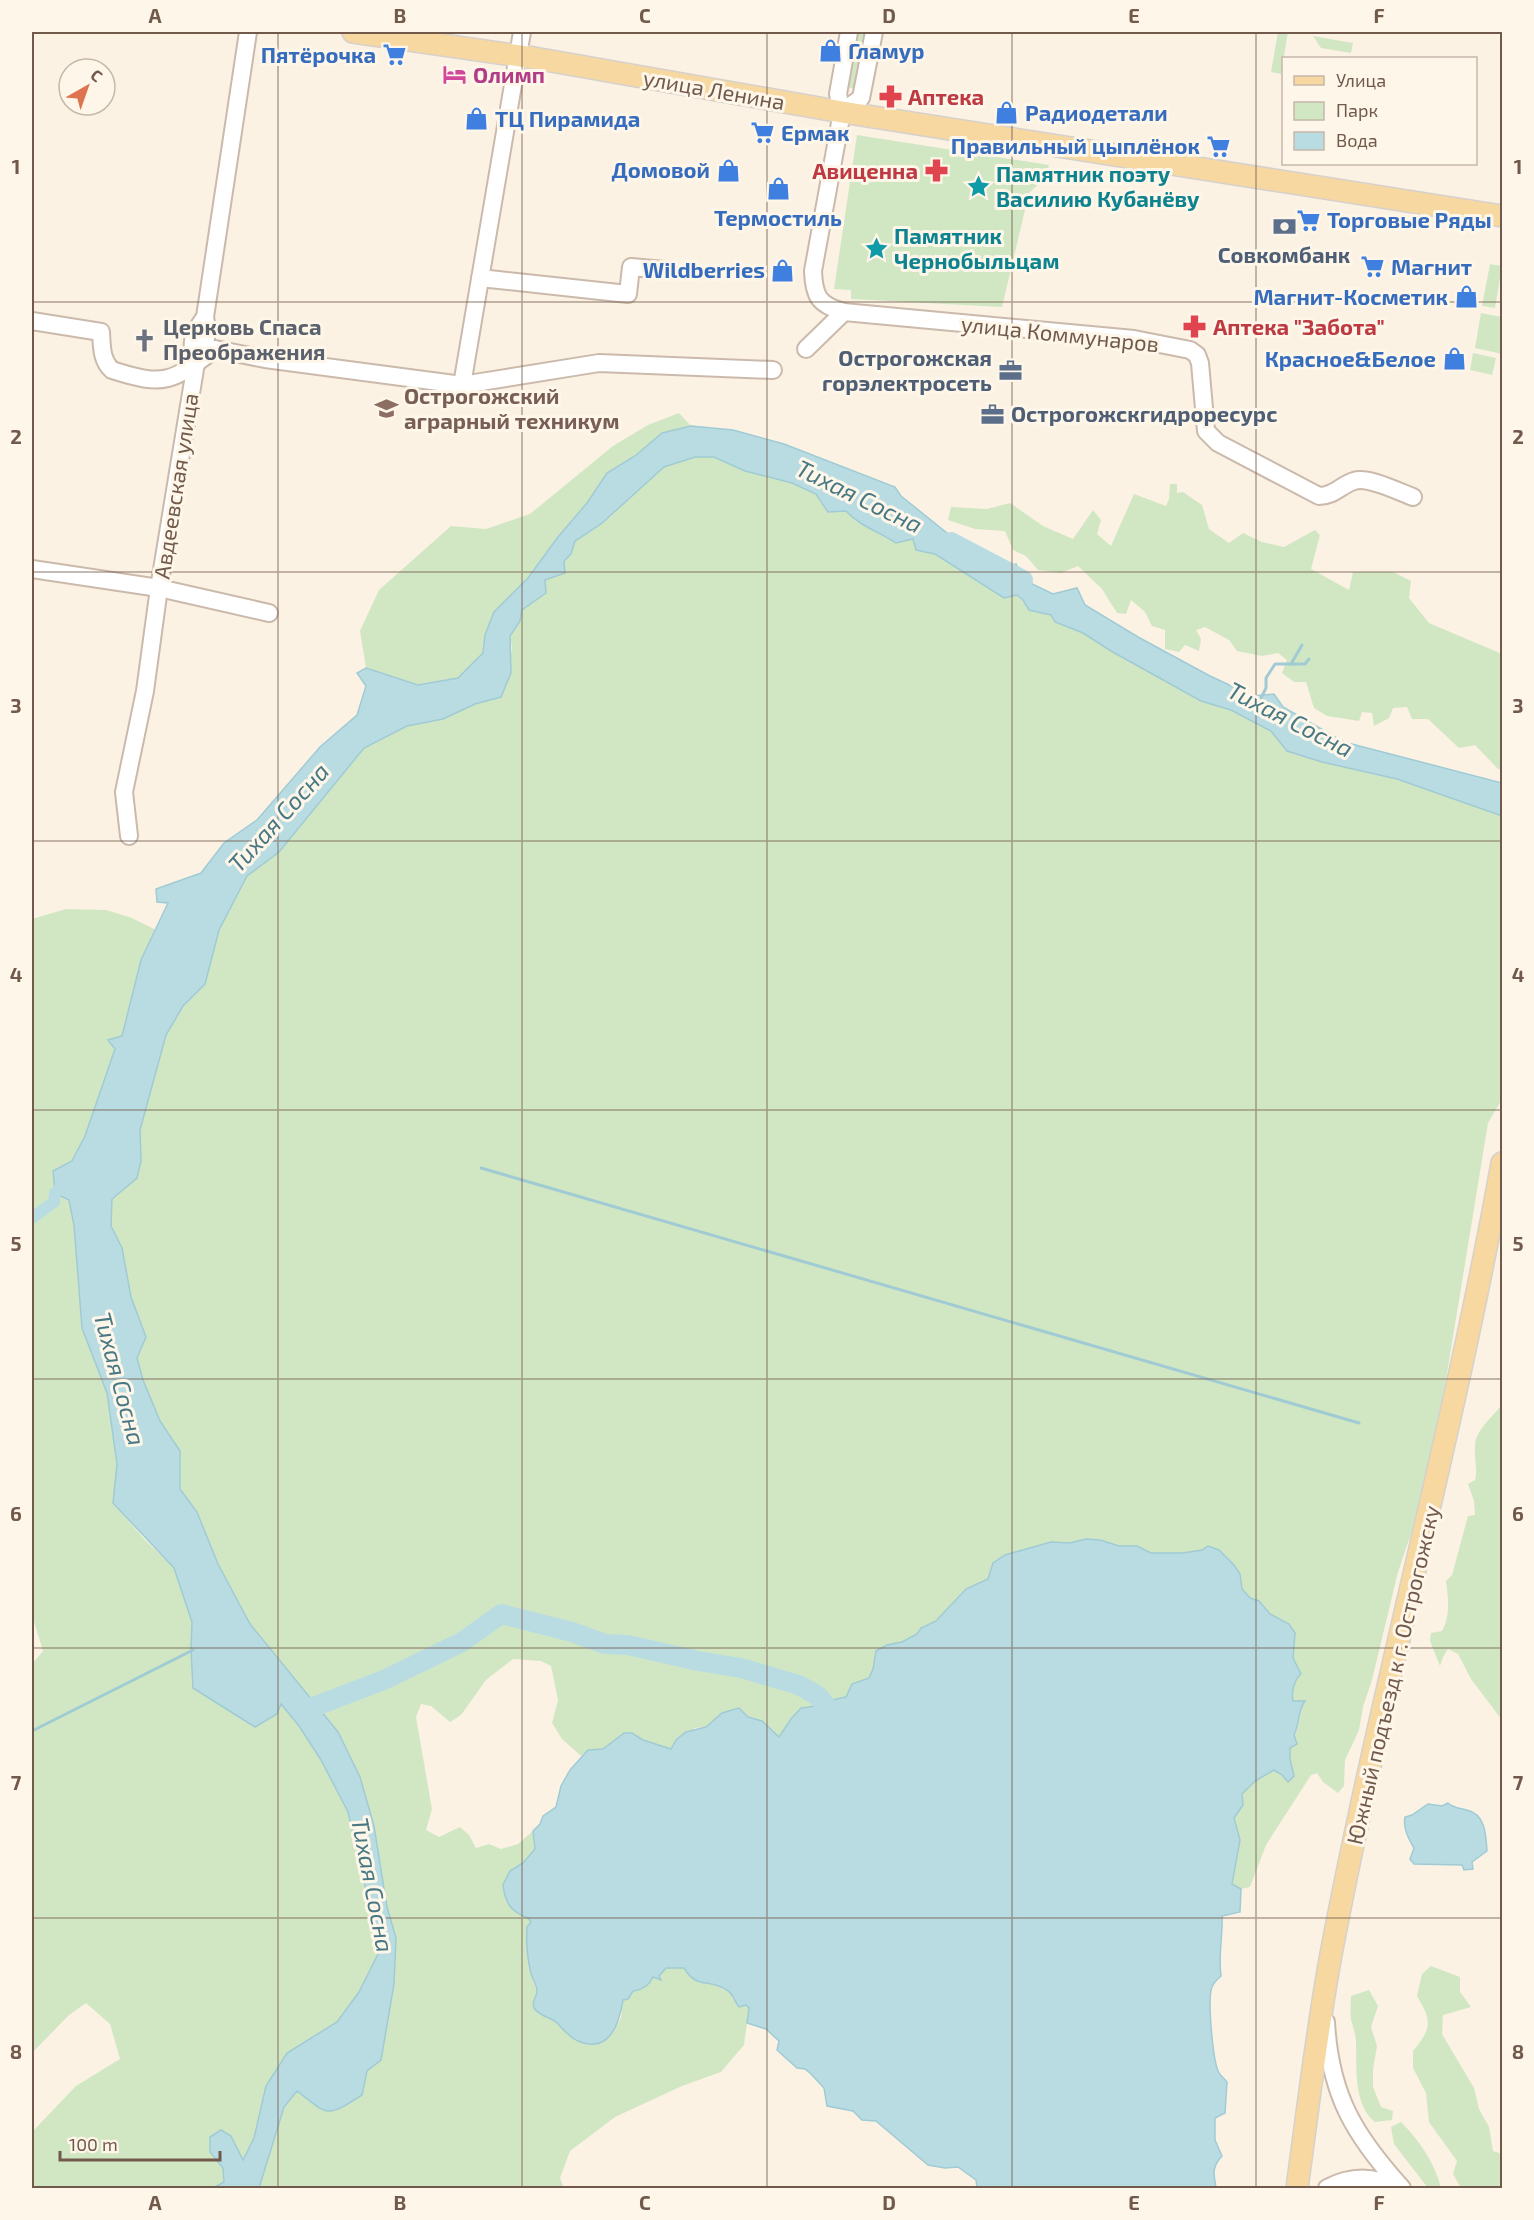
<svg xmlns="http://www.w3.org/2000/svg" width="1534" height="2220" font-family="'Exo 2',sans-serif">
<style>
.green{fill:#d1e7c3}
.water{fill:#b9dce3;stroke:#a0cbd4;stroke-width:1.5}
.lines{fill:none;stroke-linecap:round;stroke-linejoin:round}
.stream{stroke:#a0cbd4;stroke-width:3}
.canal{stroke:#b9dce3;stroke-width:12}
.river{stroke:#b9dce3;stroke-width:20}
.minor-casing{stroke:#cbbaab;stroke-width:20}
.major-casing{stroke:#d7d1cd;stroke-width:24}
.minor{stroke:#fff;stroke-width:16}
.major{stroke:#f6d8a0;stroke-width:21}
.grid{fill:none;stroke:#715a4b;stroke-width:1.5;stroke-opacity:0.55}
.labels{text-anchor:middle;stroke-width:6;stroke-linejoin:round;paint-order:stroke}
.shop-label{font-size:22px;font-weight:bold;fill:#366cbe;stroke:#fef6e9;text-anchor:start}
.hotel-label{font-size:22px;font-weight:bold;fill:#b23c85;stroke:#fef6e9;text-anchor:start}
.street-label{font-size:22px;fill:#715a4b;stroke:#fef6e9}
.health-label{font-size:22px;font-weight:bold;fill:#be3a42;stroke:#fef6e9;text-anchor:start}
.culture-label{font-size:22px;font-weight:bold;fill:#0d838f;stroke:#fef6e9;text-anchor:start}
.service-label{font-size:22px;font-weight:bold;fill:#4e5e75;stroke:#fef6e9}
.worship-label{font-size:22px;font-weight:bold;fill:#5b616d;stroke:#fef6e9;text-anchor:start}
.education-label{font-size:22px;font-weight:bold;fill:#785e54;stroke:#fef6e9;text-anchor:start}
.water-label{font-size:24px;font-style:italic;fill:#477884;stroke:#fef6e9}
.neatline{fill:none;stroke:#715a4b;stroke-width:2}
.grid-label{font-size:20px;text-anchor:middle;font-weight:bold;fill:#715a4b}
</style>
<rect width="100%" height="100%" fill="#fbf2e4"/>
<g class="green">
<path d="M856,32H867L857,89L845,87Z"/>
<path d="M1278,32H1288L1281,74L1271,72Z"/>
<path d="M1313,36L1353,43L1351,53L1321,48Z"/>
<path d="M857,135L1049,165L1046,177L1029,193L1002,307L851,299V290L834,289Z"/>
<path d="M1490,264L1502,266L1495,308L1482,306Z"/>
<path d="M1481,313L1502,317V354L1475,348Z"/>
<path d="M1473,353L1496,358L1492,375L1470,370Z"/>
<path d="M679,413L691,426L662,433L635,456L607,473L587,503L528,578L494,612L485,635L483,653L458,678L418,685L366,668L360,631L379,590L451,526L486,529L530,514L613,446L648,425Z"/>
<path d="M695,457H714L745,471L792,483L816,494L828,512L846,511C861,527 878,531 896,542L913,538L916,550L934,554L1004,598L1017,595L1023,600L1029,610L1051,615L1055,622L1083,633L1111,651L1201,701L1231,710L1271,731L1287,751L1322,762L1397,779L1502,816V1099L1488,1123L1436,1441L1413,1528L1398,1572L1372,1680L1363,1707L1359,1730L1345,1760L1344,1786L1338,1793L1323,1782L1317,1773L1311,1775L1266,1845L1250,1887L1241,1889L1232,1884L1240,1840L1234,1818L1243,1805L1242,1794L1255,1781L1274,1769L1288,1782L1294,1776L1290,1759V1747L1298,1727L1300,1707L1303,1701H1293C1291,1693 1294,1680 1301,1674L1293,1658L1295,1633L1289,1624L1270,1614L1259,1601L1250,1598L1241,1589L1240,1574L1234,1565L1202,1550L1183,1553H1150L1137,1546H1119L1100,1540L1086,1539L1070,1543L1051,1542L993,1564L988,1579L966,1589L936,1621L921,1628L917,1634L902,1642L887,1645L876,1651L873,1669L869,1679L852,1684L846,1697L834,1699L791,1719L779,1737L762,1721L722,1713L706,1727L695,1728L676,1740L671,1749L643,1740L632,1733L603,1749L588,1750L581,1756L562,1739L552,1723L558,1700L551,1666L541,1661L513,1659L486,1680L461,1715L450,1722L431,1706L421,1704L416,1717L432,1809L426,1830L439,1837L460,1827L469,1835L476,1848L489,1844L501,1849L518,1844L533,1831L535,1849L523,1863L510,1871L517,1914L528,1918L531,1923L532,1979L537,1991L533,2002L540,2014L548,2016L576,2041L610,2036L621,2018L623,2000L628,1998L633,1991C642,1990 649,1986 653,1977L661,1980L659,1976L666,1968H684L699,1983H711L731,1993L733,1999L749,2008L744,2045L721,2072L682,2086L615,2117L570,2151L560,2178L564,2188H259L284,2107L298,2091C327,2117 329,2116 362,2095L367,2071L387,2015L394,1984L396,1938L387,1908L374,1826L360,1777L338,1732L250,1624L218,1564L197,1512L180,1489V1451L160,1421L143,1380L137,1358L146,1337L131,1297L122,1248L111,1226L112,1198L137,1178L141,1161L140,1130L166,1035L183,1006L205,984L219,930L247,876L279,852L364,748L407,726L443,719L475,704L501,697L512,649L510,636L520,621L522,610L545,580L571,554L575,541L601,524L664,467Z"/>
<path d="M1170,484H1177V493L1183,492L1202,505L1209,529L1229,543L1243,533L1262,542L1284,547L1315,530L1320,535L1311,569L1349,590L1353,572H1393L1411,581L1409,598L1429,623L1502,654V769H1498L1475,745L1459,748L1428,719H1412L1407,707L1393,708L1389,718L1374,726L1372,713L1362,712L1359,721L1327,716L1314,708L1306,682H1294L1282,673L1287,660L1278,653L1262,656L1237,651L1229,640L1205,627L1196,630L1201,639L1199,651L1185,645L1179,652L1165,649V630L1152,626L1145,612L1131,600L1126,614L1117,613L1102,589L1078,566L1061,573L1038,570L1026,556L1013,550L1005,531L975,529L948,520L951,507L987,509L1010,503L1043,526L1073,539L1093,510L1101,520L1097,534L1111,546L1134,494L1166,506L1169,499Z"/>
<path d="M66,909L106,910L132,918L156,930L141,960L122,1037L115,1049L85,1136L72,1161L69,1200L74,1225L82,1328L107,1393L117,1464L113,1503L144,1539L174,1568L192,1622L191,1650L193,1688L255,1727L281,1703L299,1726L321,1760L348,1812L380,1950L359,1992L337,2022L287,2053L266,2086L254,2138L242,2161L210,2152L224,2168V2182L213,2188H32V2132L76,2086L120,2059L110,2024L86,2003L69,2015L32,2053V1664L43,1651L32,1615V919Z"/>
<path d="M1502,1404V1720L1471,1679L1458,1654L1448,1649L1443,1657L1440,1666L1430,1641L1431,1633L1442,1631C1451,1614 1448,1599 1446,1581L1452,1575L1468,1516L1475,1515L1474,1501L1468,1484L1475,1480C1478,1469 1474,1459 1475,1447C1475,1429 1493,1418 1502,1404Z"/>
<path d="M1431,1966L1460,1977V1992L1471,2007L1443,2015L1442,2034L1474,2088L1479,2109L1489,2127L1493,2151L1502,2154V2188H1461L1453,2174L1457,2161L1429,2122L1426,2093L1413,2068V2051C1432,2028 1432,2021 1417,1996L1422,1974Z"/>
<path d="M1369,1990L1378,2006L1371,2027L1377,2046L1373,2069V2087L1381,2107L1393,2111L1392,2120L1375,2122C1353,2105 1357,2067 1356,2043C1356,2035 1353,2027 1351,2020C1350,2012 1351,2004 1351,1996Z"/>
<path d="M1401,2122C1419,2140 1435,2163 1441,2188H1428L1394,2144L1391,2127Z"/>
</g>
<g class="water">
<path d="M691,426L733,430L784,444L895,487L901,496L978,558L1002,569L1016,564L1024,580L1053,594L1077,588L1085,605L1138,637L1210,676L1253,696L1274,694L1283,707L1344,742L1502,783V816L1397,779L1322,762L1287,751L1271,731L1231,710L1201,701L1111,651L1083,633L1055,622L1051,615L1029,610L1023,600L1017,595L1004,598L935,554L916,550L913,539L896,543C878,531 861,527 846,511L828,512L816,494L792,483L745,471L714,457H695L664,467L601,524L575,541L571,554L564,561L565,573L545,580L546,593L522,610L520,621L510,636L511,673L501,697L475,704L443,719L407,726L364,748L279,852L247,876L219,930L205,984L183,1006L166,1035L140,1130L141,1161L137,1178L112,1199L111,1226L122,1248L131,1297L146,1337L137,1358L143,1380L160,1421L180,1451V1489L197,1512L218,1564L250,1624L338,1732L360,1777L374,1826L387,1907L396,1938L394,1984L381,2060L367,2071L362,2095C326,2118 329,2116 297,2091L284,2107L259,2188H213L224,2182L223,2168L210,2152V2137L221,2130L231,2136L243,2160L254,2138L266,2086L287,2053L337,2022L359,1992L380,1950L348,1812L321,1760L299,1726L281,1704L277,1714L255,1727L193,1688L191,1650L192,1622L174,1568L113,1503L117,1464L107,1393L82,1328L74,1225L69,1200L55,1193L53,1171L72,1161L85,1136L115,1049L108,1040L122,1036L141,960L168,903L157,902L156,889L201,873L224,843L257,820L320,747L357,715L366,686L357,673L366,668L418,685L458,678L483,653L485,635L494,612L528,578L558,537L587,503L607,473L635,456L662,433Z"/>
<path d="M1086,1539L1100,1540L1119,1546H1137L1151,1553H1183L1202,1550L1208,1546L1219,1550L1234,1565L1240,1574L1242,1589L1250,1598L1259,1601L1270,1614L1289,1624L1295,1633L1293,1658L1301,1674C1294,1680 1291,1693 1293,1701H1305C1297,1711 1300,1724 1294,1735L1297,1744L1290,1748V1759L1294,1776L1288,1782L1282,1775L1274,1770L1255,1781L1242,1794L1243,1805L1234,1818L1240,1840L1232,1884L1241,1889L1240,1912L1222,1916C1223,1936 1218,1956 1221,1976C1218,1979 1213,1983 1212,1987C1207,1999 1213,2059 1218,2071C1220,2076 1224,2078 1227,2082L1225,2113L1215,2118V2140L1222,2156C1211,2168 1214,2174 1216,2188H977L976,2180L958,2167L945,2168L928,2165L876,2121L862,2120L853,2111L827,2106L824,2088L811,2074L805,2069L797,2068L777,2050L779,2041L766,2029L747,2023L749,2008L746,2005L739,2007C735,2002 733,1994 728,1991C709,1977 698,1991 684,1968H666L659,1976L661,1980L653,1977C649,1986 642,1990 633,1991L628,1999L623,2000C619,2025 609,2054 578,2041C570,2038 563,2029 557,2023C550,2017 539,2016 534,2008C531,2001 537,1997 537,1991C537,1985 532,1979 531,1973C527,1958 526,1943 527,1927L531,1922L528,1918C511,1912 505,1903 503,1885L510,1871L523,1863L535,1849L533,1831L540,1824L543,1816L556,1807L561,1786L570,1770L588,1750L603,1749L624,1733H632L643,1740L671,1749L676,1740L686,1732L706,1727L722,1713L739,1708L748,1717L762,1721L779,1737L791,1719L801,1708C818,1708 830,1699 846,1697L852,1684L869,1678L873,1669L876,1651L887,1645L902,1642L917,1634L921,1628L936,1621L966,1589L988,1579L993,1563L1005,1555L1051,1542L1070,1543Z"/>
<path d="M1448,1803C1453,1808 1460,1808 1467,1810C1485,1814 1486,1834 1487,1851L1472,1862L1473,1869L1464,1870L1462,1865L1414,1864L1410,1859L1414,1848C1408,1838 1403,1828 1405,1817L1412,1815L1428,1804L1442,1806Z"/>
</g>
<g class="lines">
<g class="stream">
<path d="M1291,664H1305L1309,659"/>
<path d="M1261,698L1266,688V678L1275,664H1291L1302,645"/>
<path d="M481,1168L1359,1423"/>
<path d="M32,1731L193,1650"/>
</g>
<path class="canal" d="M32,1218L54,1202L55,1193L66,1182"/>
<g class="river">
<path d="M951,542L1023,580"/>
<path d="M302,1709L316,1706L386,1679L462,1642L501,1614L572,1632L605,1644L628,1645L698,1661L741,1668L799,1685L818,1696L824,1703"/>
</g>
<defs>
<g id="minor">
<path d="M849,32L838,94L842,112L813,271C814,297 819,305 844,312L1134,339L1190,350L1197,355L1200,363L1206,431L1218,443L1319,496C1334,496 1341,485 1354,481C1368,476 1399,492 1413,497"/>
<path d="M842,112L861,98L874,32"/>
<path d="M480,278L628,294L631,267L664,270"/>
<path d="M32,321L101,332C102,346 101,360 112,370C165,387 172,382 215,349L265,359L462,385L599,363L773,370"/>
<path d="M806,349L844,312"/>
<path d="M196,363C189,343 193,333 205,317"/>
<path d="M462,385L522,32"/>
<path d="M32,569L159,588L269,613"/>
<path d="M129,836L124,792L145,691L159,588L196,363C206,348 209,334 205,317L248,32"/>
<path d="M1326,2022C1330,2095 1354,2135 1402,2188"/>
<path d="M1327,2188C1350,2176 1373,2175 1396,2188"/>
</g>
<g id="major">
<path d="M353,32L534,58L842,112L1502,216"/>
<path d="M1297,2188C1308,2109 1317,2028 1332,1949C1382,1686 1455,1427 1502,1163"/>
</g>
</defs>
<use href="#minor" class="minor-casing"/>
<use href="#major" class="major-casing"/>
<use href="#minor" class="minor"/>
<use href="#major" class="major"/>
</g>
<path class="grid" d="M278,32V2188M522,32V2188M767,32V2188M1012,32V2188M1256,32V2188M32,302H1502M32,572H1502M32,841H1502M32,1110H1502M32,1379H1502M32,1648H1502M32,1918H1502"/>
<defs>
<symbol id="shop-bare" viewBox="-9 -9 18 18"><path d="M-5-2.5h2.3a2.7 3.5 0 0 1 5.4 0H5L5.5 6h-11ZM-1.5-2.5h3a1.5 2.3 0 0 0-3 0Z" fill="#3f7fe0" stroke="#fef6e9" stroke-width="2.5" paint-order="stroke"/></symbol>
<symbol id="supermarket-bare" viewBox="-9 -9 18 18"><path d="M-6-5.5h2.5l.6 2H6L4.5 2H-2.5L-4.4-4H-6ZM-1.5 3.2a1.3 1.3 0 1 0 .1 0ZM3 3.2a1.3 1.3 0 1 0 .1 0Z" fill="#3f7fe0" stroke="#fef6e9" stroke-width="2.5" paint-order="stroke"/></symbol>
<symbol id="hotel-bare" viewBox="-9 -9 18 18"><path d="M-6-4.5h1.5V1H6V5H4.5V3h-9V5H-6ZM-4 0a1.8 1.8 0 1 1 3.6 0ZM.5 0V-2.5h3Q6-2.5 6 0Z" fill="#d1479c" stroke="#fef6e9" stroke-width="2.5" paint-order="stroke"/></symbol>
<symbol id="pharmacy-bare" viewBox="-9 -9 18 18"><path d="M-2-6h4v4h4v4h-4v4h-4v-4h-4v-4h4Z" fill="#e0444e" stroke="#fef6e9" stroke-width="2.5" paint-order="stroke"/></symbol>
<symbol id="sight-bare" viewBox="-9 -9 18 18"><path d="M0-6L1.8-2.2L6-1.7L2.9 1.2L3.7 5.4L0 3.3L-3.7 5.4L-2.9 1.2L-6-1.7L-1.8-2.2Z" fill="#0f9aa8" stroke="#fef6e9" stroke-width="2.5" paint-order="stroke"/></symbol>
<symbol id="bank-bare" viewBox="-9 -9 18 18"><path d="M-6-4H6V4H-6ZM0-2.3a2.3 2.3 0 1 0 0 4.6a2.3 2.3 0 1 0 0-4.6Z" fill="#5c6f8a" stroke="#fef6e9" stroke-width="2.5" paint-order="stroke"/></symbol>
<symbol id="church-bare" viewBox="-9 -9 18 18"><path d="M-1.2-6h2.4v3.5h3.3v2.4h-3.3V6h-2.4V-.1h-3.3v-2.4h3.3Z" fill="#6b7280" stroke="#fef6e9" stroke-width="2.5" paint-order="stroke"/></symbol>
<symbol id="office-bare" viewBox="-9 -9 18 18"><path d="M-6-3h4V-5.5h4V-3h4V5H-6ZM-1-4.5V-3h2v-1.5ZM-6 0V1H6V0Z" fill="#5c6f8a" stroke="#fef6e9" stroke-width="2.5" paint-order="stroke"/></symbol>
<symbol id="university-bare" viewBox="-9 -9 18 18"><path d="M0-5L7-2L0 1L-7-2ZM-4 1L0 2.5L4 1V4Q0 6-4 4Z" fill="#8d6e63" stroke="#fef6e9" stroke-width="2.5" paint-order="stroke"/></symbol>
</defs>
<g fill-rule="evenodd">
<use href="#shop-bare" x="814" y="34" width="33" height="33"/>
<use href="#supermarket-bare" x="378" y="38" width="33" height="33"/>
<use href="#hotel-bare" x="438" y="58" width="33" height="33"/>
<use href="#pharmacy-bare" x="874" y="80" width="33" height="33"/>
<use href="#shop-bare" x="990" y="96" width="33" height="33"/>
<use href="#shop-bare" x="460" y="102" width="33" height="33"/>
<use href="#supermarket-bare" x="746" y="116" width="33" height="33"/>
<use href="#supermarket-bare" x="1202" y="130" width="33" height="33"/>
<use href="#shop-bare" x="712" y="154" width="33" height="33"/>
<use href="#pharmacy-bare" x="920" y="154" width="33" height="33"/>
<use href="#sight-bare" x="962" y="170" width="33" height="33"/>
<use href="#shop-bare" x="762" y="172" width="33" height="33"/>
<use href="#supermarket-bare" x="1292" y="204" width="33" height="33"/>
<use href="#bank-bare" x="1268" y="210" width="33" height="33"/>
<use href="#sight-bare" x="860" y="232" width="33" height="33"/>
<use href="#supermarket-bare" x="1356" y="250" width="33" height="33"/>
<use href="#shop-bare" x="766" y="254" width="33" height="33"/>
<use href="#shop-bare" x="1450" y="280" width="33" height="33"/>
<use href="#pharmacy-bare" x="1178" y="310" width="33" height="33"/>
<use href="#church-bare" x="128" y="324" width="33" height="33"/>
<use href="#shop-bare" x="1438" y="342" width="33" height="33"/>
<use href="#office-bare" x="994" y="354" width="33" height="33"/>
<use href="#university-bare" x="370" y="392" width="33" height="33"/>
<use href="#office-bare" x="976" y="398" width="33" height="33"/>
</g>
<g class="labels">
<g class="shop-label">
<text x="848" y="59">Гламур</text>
<text x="376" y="63" text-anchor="end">Пятёрочка</text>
<text x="1025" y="121">Радиодетали</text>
<text x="495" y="127">ТЦ Пирамида</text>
<text x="781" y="141">Ермак</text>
<text x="1200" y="154" text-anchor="end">Правильный цыплёнок</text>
<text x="710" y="178" text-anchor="end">Домовой</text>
<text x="778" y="226" text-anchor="middle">Термостиль</text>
<text x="1327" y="228">Торговые Ряды</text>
<text x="1391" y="275">Магнит</text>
<text x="765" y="278" text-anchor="end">Wildberries</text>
<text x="1448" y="305" text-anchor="end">Магнит-Косметик</text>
<text x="1436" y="367" text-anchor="end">Красное&amp;Белое</text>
</g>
<g class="hotel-label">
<text x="473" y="83">Олимп</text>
</g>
<g class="street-label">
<text transform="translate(714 90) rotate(10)" y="8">улица Ленина</text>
<text transform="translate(1060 334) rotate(6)" y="8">улица Коммунаров</text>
<text transform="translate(176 486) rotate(-81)" y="8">Авдеевская улица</text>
<text transform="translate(1393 1675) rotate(-77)" y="8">Южный подъезд к г. Острогожску</text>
</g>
<g class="health-label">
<text x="908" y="105">Аптека</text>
<text x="918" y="179" text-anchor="end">Авиценна</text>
<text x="1213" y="335">Аптека "Забота"</text>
</g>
<g class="culture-label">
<text x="996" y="182">Памятник поэту<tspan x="996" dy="25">Василию Кубанёву</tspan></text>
<text x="894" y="244">Памятник<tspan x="894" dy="25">Чернобыльцам</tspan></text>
</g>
<g class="service-label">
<text x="1284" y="263">Совкомбанк</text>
<text x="992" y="366" text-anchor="end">Острогожская<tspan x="992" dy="25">горэлектросеть</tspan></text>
<text x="1011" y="422" text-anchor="start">Острогожскгидроресурс</text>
</g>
<g class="worship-label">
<text x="163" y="335">Церковь Спаса<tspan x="163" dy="25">Преображения</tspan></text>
</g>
<g class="education-label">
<text x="404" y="404">Острогожский<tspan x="404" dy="25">аграрный техникум</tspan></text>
</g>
<g class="water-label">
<text transform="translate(859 497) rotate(26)" y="8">Тихая Сосна</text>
<text transform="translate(1290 720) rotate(27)" y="8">Тихая Сосна</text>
<text transform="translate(279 818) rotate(-48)" y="8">Тихая Сосна</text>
<text transform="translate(119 1379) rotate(75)" y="8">Тихая Сосна</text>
<text transform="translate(372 1885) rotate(79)" y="8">Тихая Сосна</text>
</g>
</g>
<rect width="1534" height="2220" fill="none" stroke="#fef6e9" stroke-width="66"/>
<rect x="1282" y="57" width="195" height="108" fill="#fef6e9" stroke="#c6b8aa" stroke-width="1.5"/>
<rect x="1294" y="76" width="30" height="9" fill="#f6d8a0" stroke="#c6b8aa" stroke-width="1.5"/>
<text x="1336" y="87" font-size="18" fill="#715a4b">Улица</text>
<rect x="1294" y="102" width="30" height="18" fill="#d1e7c3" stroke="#c6b8aa" stroke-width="1.5"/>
<text x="1336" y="117" font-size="18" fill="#715a4b">Парк</text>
<rect x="1294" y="132" width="30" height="18" fill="#b9dce3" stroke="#c6b8aa" stroke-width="1.5"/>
<text x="1336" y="147" font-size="18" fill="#715a4b">Вода</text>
<g transform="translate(87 87) rotate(40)"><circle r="28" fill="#fef6e9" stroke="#c6b8aa" stroke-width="1.5"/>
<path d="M0-4.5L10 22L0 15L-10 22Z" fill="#de7350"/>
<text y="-9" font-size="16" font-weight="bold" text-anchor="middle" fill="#715a4b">С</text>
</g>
<path d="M60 2151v9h160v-9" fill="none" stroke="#715a4b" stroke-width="3"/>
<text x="69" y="2151" font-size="18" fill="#715a4b" stroke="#fef6e9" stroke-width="4.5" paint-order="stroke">100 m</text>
<rect x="33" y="33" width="1468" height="2154" class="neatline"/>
<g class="grid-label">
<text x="155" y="23">A</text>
<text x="400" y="23">B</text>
<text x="645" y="23">C</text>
<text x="889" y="23">D</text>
<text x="1134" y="23">E</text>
<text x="1379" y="23">F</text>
<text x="16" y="174">1</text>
<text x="1518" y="174">1</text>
<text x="16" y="444">2</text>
<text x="1518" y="444">2</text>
<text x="16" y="713">3</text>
<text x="1518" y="713">3</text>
<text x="16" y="982">4</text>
<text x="1518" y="982">4</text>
<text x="16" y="1251">5</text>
<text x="1518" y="1251">5</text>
<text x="16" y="1521">6</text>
<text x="1518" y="1521">6</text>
<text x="16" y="1790">7</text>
<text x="1518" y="1790">7</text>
<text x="16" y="2059">8</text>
<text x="1518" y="2059">8</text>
<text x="155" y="2210">A</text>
<text x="400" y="2210">B</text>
<text x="645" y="2210">C</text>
<text x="889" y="2210">D</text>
<text x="1134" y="2210">E</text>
<text x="1379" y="2210">F</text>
</g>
</svg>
